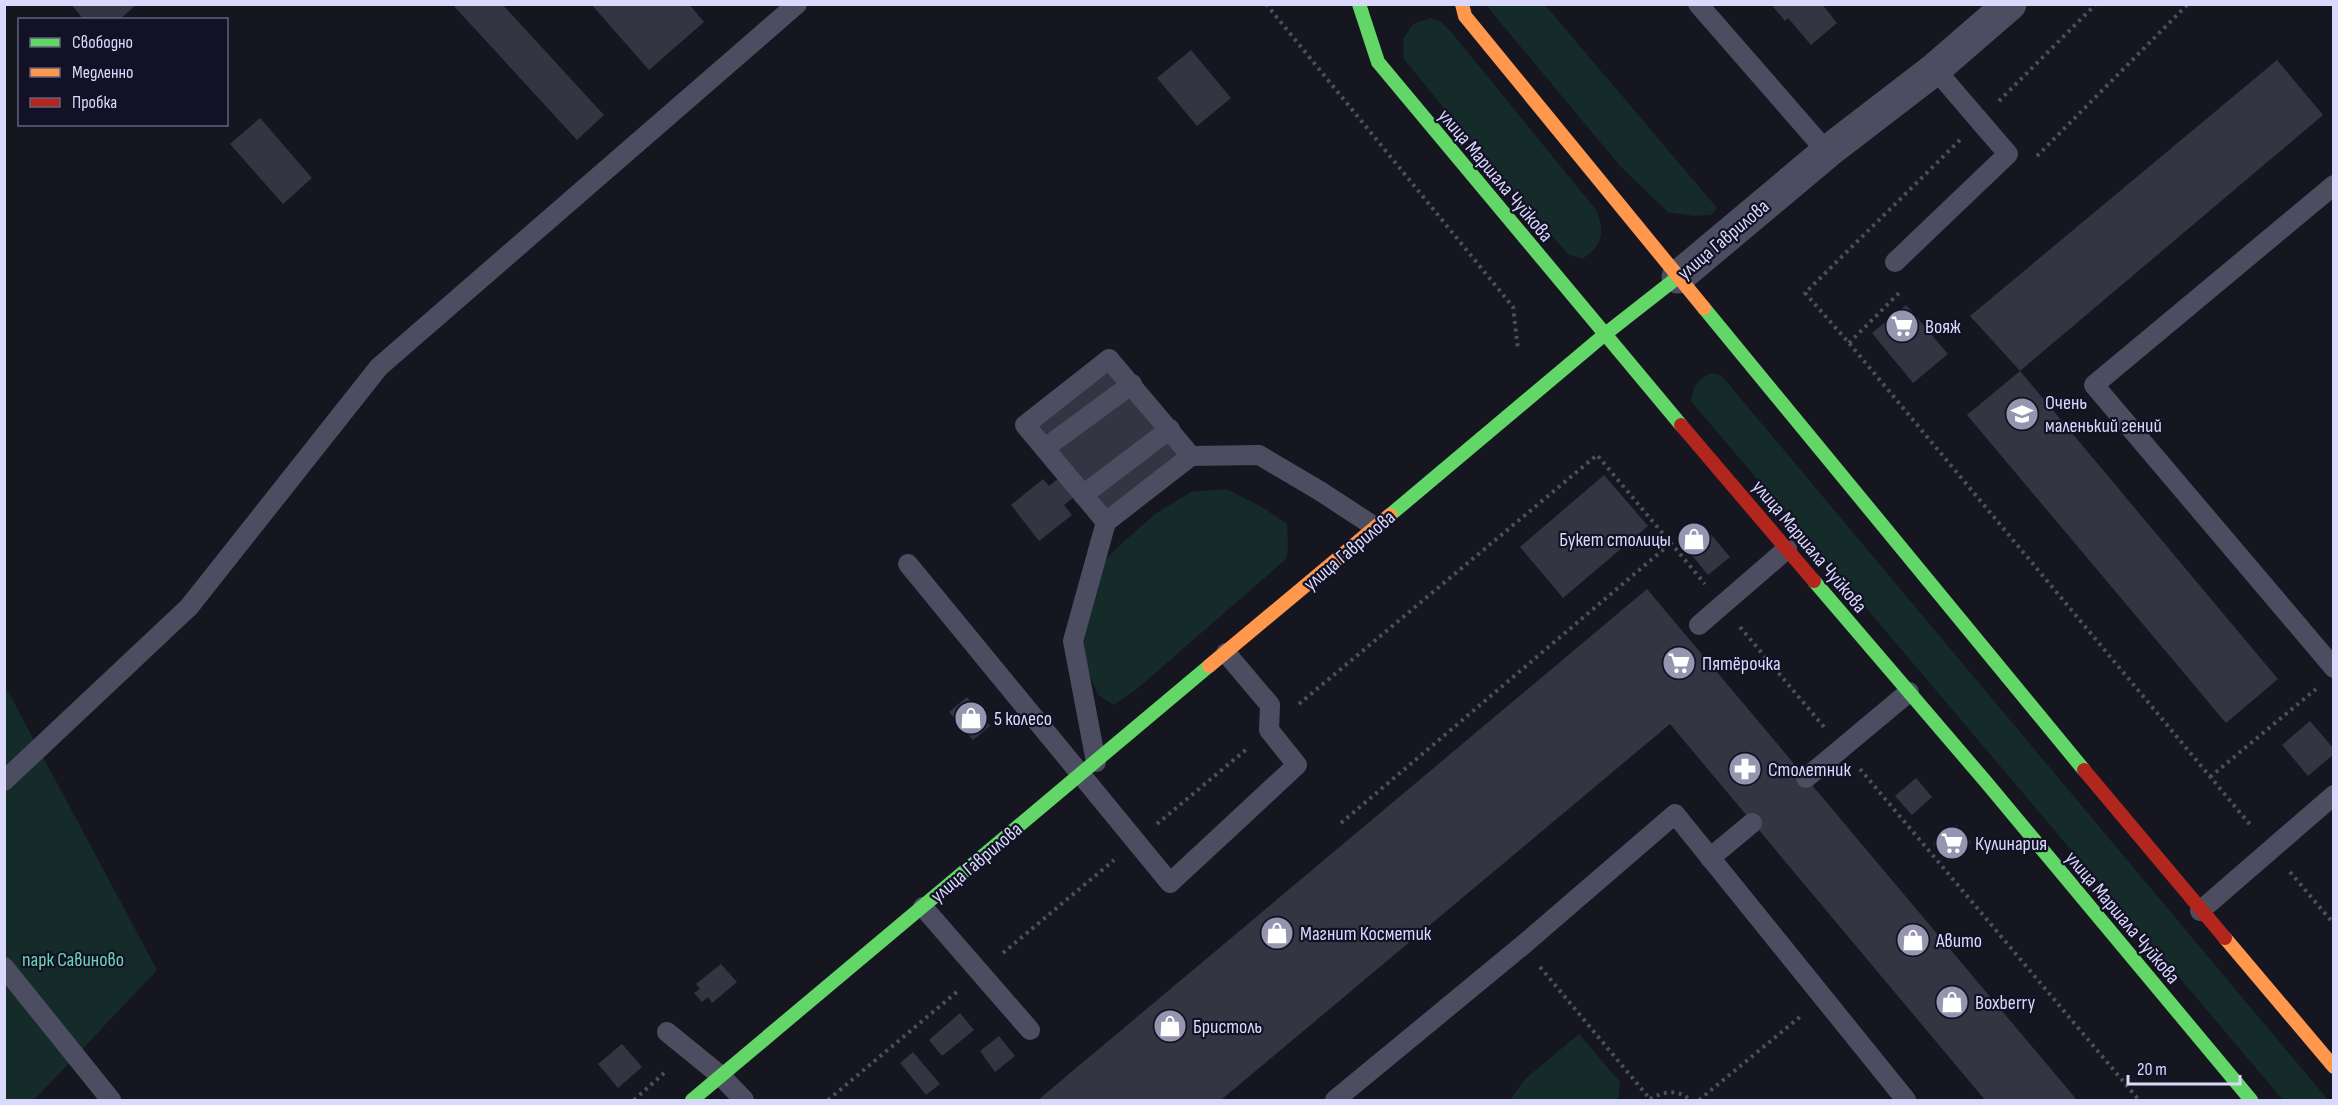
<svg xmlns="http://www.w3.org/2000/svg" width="2338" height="1105" font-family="'Sofia Sans Condensed',sans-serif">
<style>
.green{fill:#152b2a}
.building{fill:#343442}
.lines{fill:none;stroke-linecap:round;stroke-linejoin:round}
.path{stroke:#46525c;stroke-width:4;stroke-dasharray:3 4.5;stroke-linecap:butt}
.lane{stroke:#4c4d61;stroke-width:20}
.street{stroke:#4c4d61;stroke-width:33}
.fast{stroke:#63d668;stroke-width:14}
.slow{stroke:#ff974d;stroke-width:14}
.jam{stroke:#b3261e;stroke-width:14}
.labels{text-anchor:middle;stroke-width:4.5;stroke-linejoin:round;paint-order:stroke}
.street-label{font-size:20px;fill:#d9d9fc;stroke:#131125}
.poi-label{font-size:20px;fill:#d9d9fc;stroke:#131125;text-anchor:start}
.park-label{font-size:20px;fill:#6bd6b0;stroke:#131125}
</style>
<rect width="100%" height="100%" fill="#161620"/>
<g class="green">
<path d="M1486,5H1545L1717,208L1711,215L1694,216L1668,212L1621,167Z"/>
<path d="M1430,18L1441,22L1452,33L1597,211C1604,234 1604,244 1582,259L1568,254L1501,178L1404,59L1403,39L1413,24Z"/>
<path d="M1711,373L1721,375L2328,1100H2283L1691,401C1693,386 1698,379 1711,373Z"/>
<path d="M1226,489L1262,507L1287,524L1288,548L1286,559L1138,688L1114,705L1098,695L1087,668L1079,630L1088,578L1119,546L1155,514L1191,492Z"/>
<path d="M4,684L157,970L34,1100H5Z"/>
<path d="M1579,1034L1620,1082L1618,1100H1510L1525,1079Z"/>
</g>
<g class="building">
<path d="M71,4H137L119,20H84Z"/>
<path d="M452,4H502L604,115L577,140Z"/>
<path d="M591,4H689L704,22L649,70Z"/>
<path d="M1771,4H1822L1837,23L1811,45L1788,18L1785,21Z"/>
<path d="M1191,50L1231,98L1197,126L1157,78Z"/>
<path d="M2277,60L2323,115L2020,371L1970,316Z"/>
<path d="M260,118L312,178L283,204L230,144Z"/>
<path d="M1906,305L1948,354L1913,383L1872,333Z"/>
<path d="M1117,360L1197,459L1112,529L1082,491L1064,505L1072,515L1039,541L1011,505L1043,479L1049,486L1065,473L1030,430Z"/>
<path d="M2020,371L2278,679L2226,723L1967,415Z"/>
<path d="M1604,475L1648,526L1563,598L1520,547Z"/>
<path d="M1703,525L1730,557L1708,575L1682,543Z"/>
<path d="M1647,589L2077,1100H1985L1670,724L1221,1100H1038Z"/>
<path d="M967,697L990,726L973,740L949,712Z"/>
<path d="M2310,721L2334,749V754L2308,776L2282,745Z"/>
<path d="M1916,778L1932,797L1912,815L1895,796Z"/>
<path d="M1956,825L1971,842L1948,861L1933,844Z"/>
<path d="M721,964L737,982L712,1003L708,997L702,1002L694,993L700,989L696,984Z"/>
<path d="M960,1013L974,1030L942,1056L929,1040Z"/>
<path d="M999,1036L1015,1056L995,1072L980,1051Z"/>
<path d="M622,1044L642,1067L618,1088L598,1064Z"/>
<path d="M913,1052L940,1084L926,1095L900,1063Z"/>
</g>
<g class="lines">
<g class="path">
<path d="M1266,4L1513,307L1518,349"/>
<path d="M1999,101L2096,4"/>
<path d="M1960,140L1805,293L1849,343L2252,827"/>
<path d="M2037,156L2188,4"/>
<path d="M1849,343L1902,290"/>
<path d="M1740,627L1824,727"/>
<path d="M1299,704L1597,455L1705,584"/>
<path d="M1860,769L2139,1100"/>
<path d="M2210,777L2316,689"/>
<path d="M1341,823L1671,543"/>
<path d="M1157,824L1248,748"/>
<path d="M2290,872L2334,924"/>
<path d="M1003,953L1114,860"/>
<path d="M1540,967L1650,1099"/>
<path d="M1650,1099C1663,1092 1677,1088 1690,1100"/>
<path d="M634,1100L664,1073"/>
<path d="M828,1100L958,991"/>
<path d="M1699,1100L1801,1016"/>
</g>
<g class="lane">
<path d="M1698,4L1827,152"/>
<path d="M2334,185L2094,385L2334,668"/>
<path d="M1895,262L2008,154L1935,69"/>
<path d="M1045,448L1132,384"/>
<path d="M1083,495L1170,429"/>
<path d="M1106,522L1025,425L1109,359L1191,456"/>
<path d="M908,564L1170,883L1297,765L1269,730L1270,705L1226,653"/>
<path d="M1699,625L1787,549"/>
<path d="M1096,762L1073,641L1106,522L1191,456L1259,455L1320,491L1375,527"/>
<path d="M1806,778L1909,692"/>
<path d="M4,781L189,607L379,367L797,4"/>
<path d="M1710,858L1752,823"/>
<path d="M923,907L1030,1030"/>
<path d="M2200,911L2334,795"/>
<path d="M4,967L111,1100"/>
<path d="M667,1032L721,1076L744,1100"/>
<path d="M1335,1100L1523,945L1675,814L1906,1100"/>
</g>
<path class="street" d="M1678,277L1827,152L1935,69L2010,4"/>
<g class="fast">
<path d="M1359,4L1378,62L1681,425"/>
<path d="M1704,308L2084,770"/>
<path d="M1390,515L1604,335L1678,277"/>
<path d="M1814,581L1986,782L2251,1100"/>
<path d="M692,1100L1209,666"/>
</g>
<g class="slow">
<path d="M1462,4L1465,16L1704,308"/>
<path d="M1209,666L1390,515"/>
<path d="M2225,938L2334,1067"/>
</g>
<g class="jam">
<path d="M1681,425L1814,581"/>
<path d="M2084,770L2225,938"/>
</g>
</g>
<defs>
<symbol id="supermarket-disc" viewBox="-11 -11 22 22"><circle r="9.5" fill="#9595af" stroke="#131125"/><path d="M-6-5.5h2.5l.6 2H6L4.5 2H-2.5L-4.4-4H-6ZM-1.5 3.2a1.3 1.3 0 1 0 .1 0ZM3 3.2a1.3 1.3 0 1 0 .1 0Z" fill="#fff"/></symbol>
<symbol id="school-disc" viewBox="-11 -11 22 22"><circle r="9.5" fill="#9595af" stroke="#131125"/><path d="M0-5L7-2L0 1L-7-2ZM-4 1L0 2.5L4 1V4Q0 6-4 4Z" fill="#fff"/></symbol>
<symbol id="shop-disc" viewBox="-11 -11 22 22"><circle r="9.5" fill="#9595af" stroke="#131125"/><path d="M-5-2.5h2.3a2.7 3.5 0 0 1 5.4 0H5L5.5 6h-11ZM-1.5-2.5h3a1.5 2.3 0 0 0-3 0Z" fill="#fff"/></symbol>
<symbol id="pharmacy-disc" viewBox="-11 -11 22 22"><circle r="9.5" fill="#9595af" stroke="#131125"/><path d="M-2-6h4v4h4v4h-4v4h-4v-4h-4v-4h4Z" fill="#fff"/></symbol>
</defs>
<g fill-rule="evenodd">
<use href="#supermarket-disc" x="1883" y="307" width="38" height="38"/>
<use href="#school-disc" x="2003" y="395" width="38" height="38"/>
<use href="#shop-disc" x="1675" y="520" width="38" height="38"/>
<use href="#supermarket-disc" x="1660" y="644" width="38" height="38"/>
<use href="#shop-disc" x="952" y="699" width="38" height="38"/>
<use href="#pharmacy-disc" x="1726" y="750" width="38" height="38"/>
<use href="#supermarket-disc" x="1933" y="824" width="38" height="38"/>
<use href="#shop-disc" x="1258" y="914" width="38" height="38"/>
<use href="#shop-disc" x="1894" y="921" width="38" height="38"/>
<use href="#shop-disc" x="1933" y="983" width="38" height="38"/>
<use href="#shop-disc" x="1151" y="1007" width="38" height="38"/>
</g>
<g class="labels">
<g class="street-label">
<text transform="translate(1496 175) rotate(50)" y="7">улица Маршала Чуйкова</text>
<text transform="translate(1723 239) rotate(-40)" y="7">улица Гаврилова</text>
<text transform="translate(1810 546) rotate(50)" y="7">улица Маршала Чуйкова</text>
<text transform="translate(1349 550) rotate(-40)" y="7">улица Гаврилова</text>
<text transform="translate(976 862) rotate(-40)" y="7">улица Гаврилова</text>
<text transform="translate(2123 917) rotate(50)" y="7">улица Маршала Чуйкова</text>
</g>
<g class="poi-label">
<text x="1925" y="333">Вояж</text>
<text x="2045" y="409">Очень<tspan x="2045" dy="23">маленький гений</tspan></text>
<text x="1671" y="546" text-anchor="end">Букет столицы</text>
<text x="1702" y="670">Пятёрочка</text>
<text x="994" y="725">5 колесо</text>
<text x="1768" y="776">Столетник</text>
<text x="1975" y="850">Кулинария</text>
<text x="1300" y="940">Магнит Косметик</text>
<text x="1936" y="947">Авито</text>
<text x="1975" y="1009">Boxberry</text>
<text x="1193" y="1033">Бристоль</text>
</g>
<g class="park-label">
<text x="73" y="966">парк Савиново</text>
</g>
</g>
<rect width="2338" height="1105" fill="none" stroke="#d9d9fc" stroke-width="12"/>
<rect x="18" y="18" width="210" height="108" fill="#131125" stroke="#62617b" stroke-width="1.5"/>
<rect x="30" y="38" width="30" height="9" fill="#63d668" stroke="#62617b" stroke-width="1.5"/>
<text x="72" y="48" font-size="18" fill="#d9d9fc">Свободно</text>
<rect x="30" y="68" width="30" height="9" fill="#ff974d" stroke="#62617b" stroke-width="1.5"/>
<text x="72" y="78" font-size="18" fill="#d9d9fc">Медленно</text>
<rect x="30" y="98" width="30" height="9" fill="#b3261e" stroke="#62617b" stroke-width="1.5"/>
<text x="72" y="108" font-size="18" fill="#d9d9fc">Пробка</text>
<path d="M2128 1075v9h112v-9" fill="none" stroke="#d9d9fc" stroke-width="3"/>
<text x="2137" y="1075" font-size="18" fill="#d9d9fc" stroke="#131125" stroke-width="4.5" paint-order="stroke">20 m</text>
</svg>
